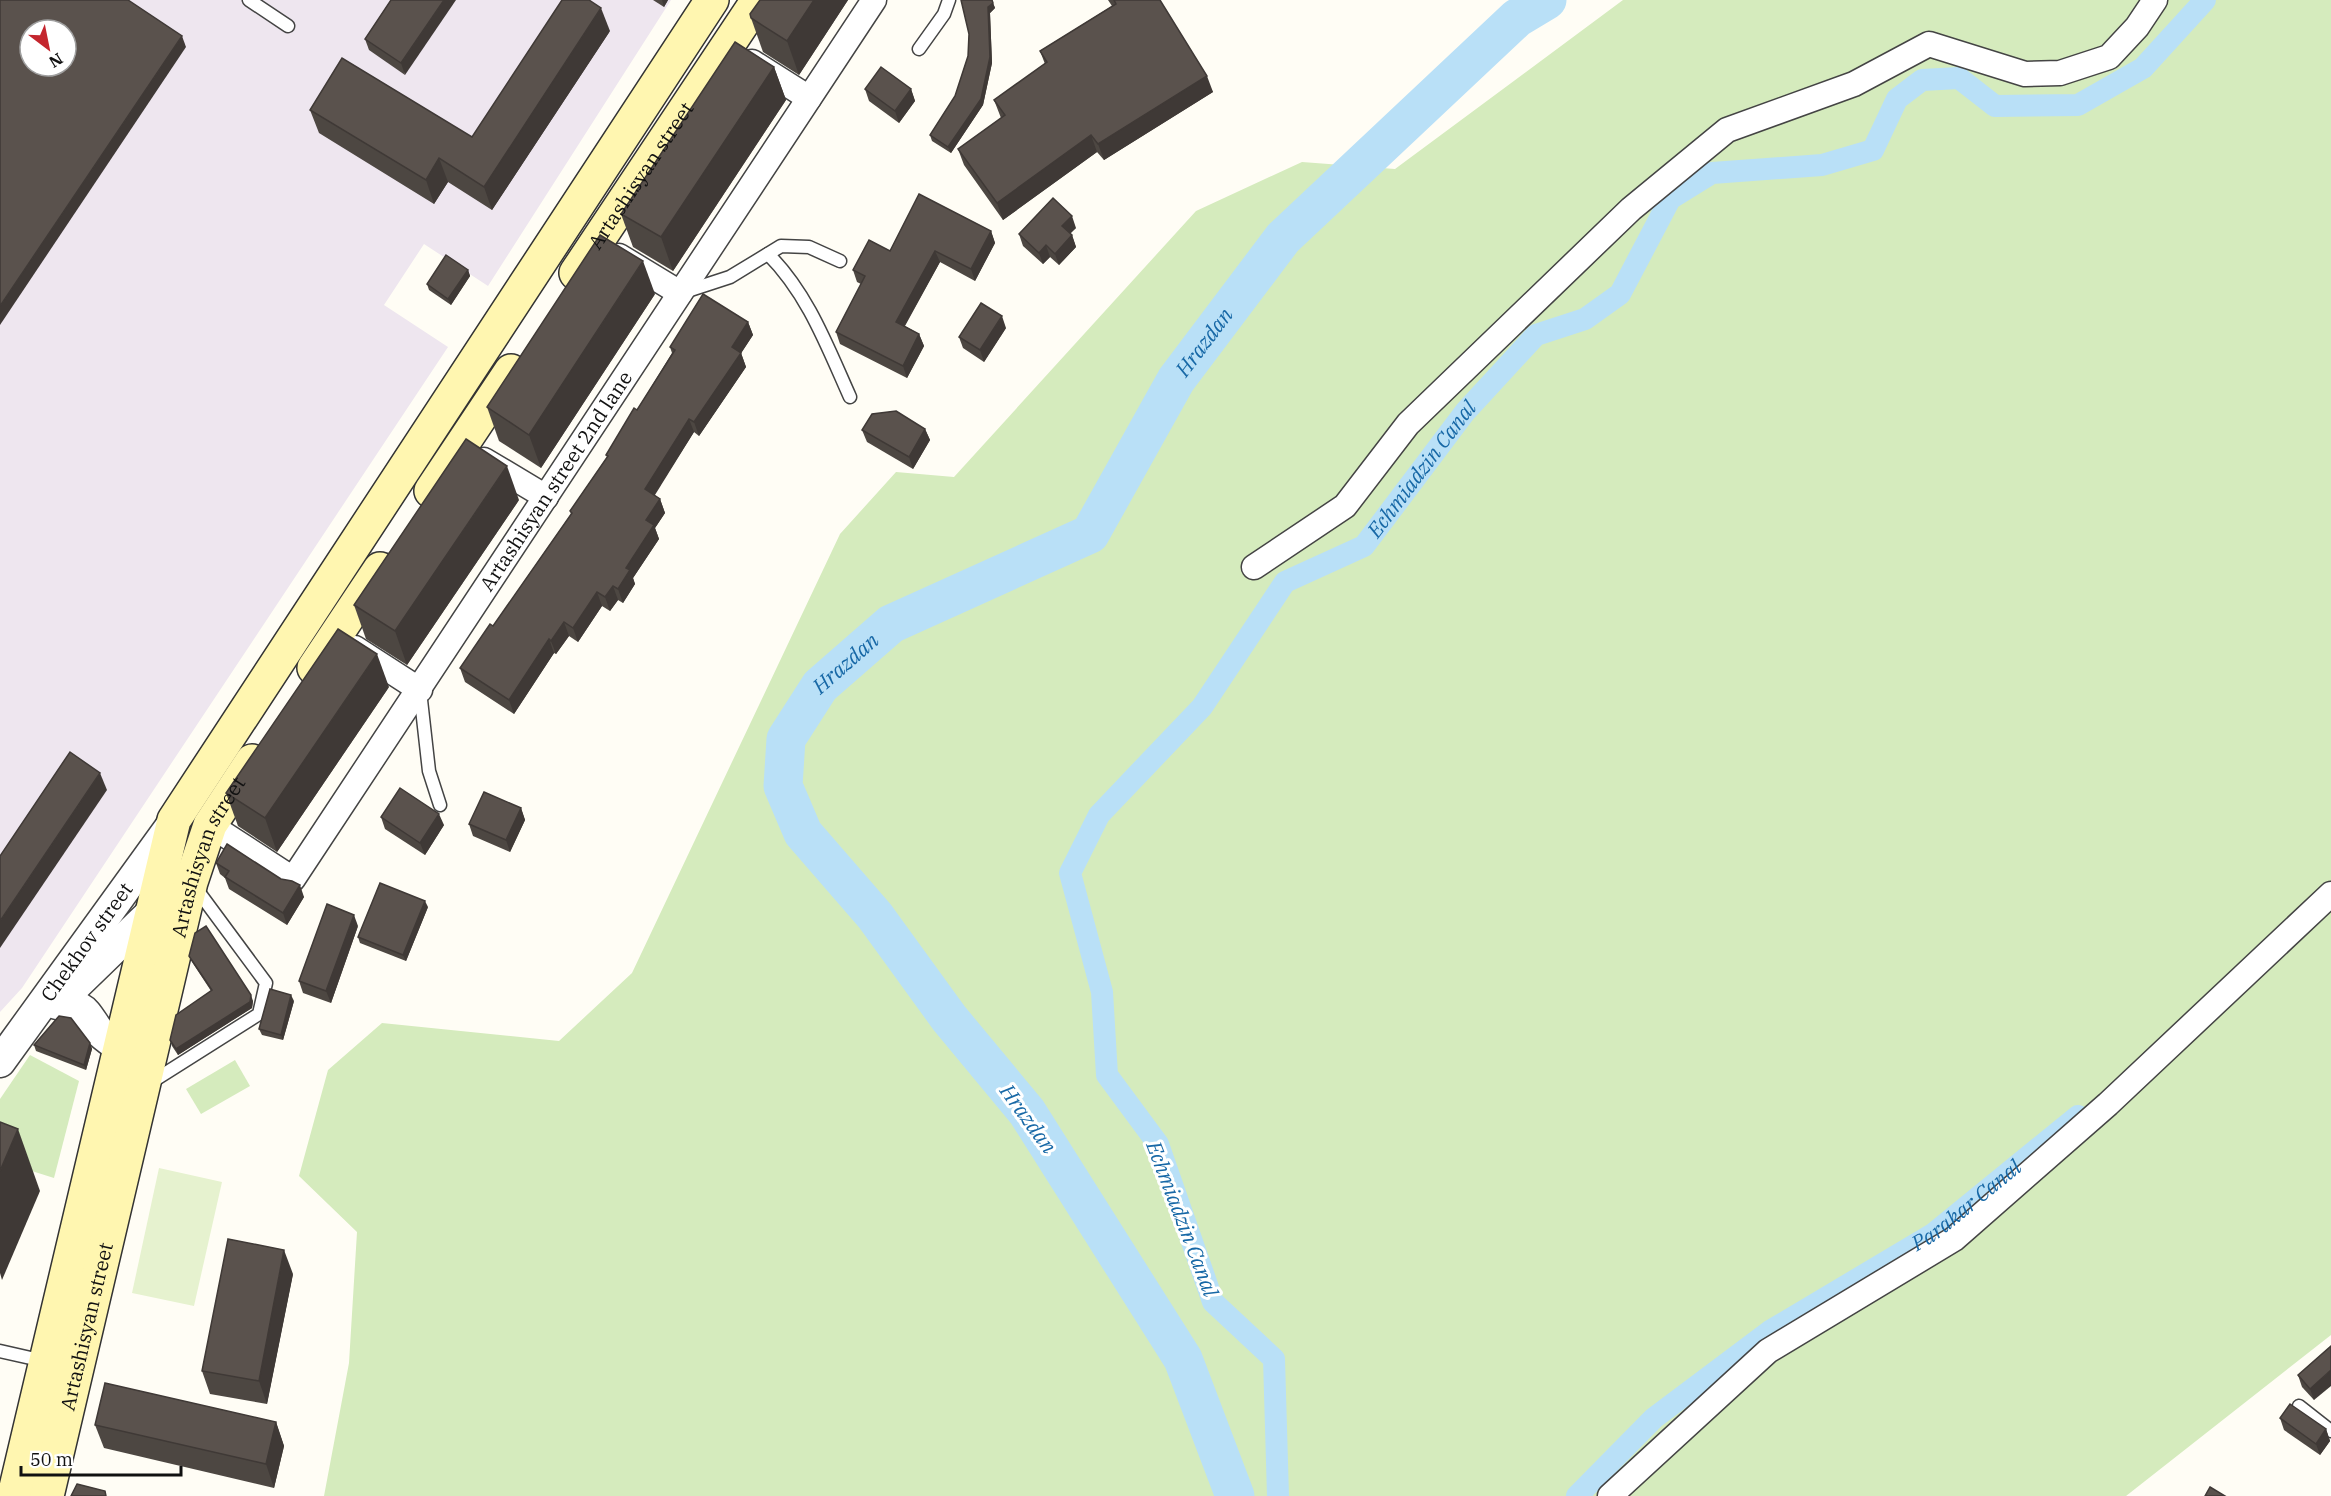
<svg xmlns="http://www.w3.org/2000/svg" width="2331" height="1496" font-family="'IBM Plex Serif',serif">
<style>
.industrial{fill:#eee6ef;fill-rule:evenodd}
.green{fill:#d5ebbd}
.pitch{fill:#e6f2cf}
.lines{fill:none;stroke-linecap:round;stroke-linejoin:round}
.canal{stroke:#b9e0f7;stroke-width:22}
.river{stroke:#b9e0f7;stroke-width:39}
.service-casing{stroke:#444;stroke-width:15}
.minor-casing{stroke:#444;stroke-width:27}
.tertiary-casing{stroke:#444;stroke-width:33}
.secondary-casing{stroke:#333;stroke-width:36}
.service{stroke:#fff;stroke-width:12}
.minor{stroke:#fff;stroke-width:24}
.tertiary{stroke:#fff;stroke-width:30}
.secondary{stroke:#fff6b0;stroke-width:33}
.wall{fill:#4d4742}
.shaded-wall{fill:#3f3936}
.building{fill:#5a524d;stroke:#3f3936;stroke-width:1.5;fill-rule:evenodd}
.labels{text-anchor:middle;stroke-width:6;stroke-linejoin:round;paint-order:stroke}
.street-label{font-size:20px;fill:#111;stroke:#fff}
.water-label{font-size:21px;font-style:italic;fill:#1768a6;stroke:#fff}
</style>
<rect width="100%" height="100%" fill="#fffdf5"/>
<path class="industrial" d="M0,0H671L488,286L424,244L384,305L448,347L22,988L0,1012ZM30,30H66V66H30Z"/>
<g class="green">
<path d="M1623,0H2331V1335L2126,1496H324L349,1363L357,1232L299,1176L328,1070L382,1023L559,1041L632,973L840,534L896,472L954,477L1196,211L1302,162L1395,169Z"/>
<path d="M30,1055L79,1081L54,1178L0,1161V1099Z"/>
<path d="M235,1060L250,1086L201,1114L186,1089Z"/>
</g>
<path class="pitch" d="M159,1168L222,1182L194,1306L132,1293Z"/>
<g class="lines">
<g class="canal">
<path id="s1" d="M1278,1496L1274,1359L1213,1302L1158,1144L1107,1075L1102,992L1070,873L1099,815L1202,707L1285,582L1364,546L1465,412L1536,335L1585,319L1620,294L1670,199L1712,173L1822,165L1873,150L1897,99L1922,80L1959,78L1995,106L2078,105L2143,68L2205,0"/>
<path id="s2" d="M1577,1496L1654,1418L1770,1331L1933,1234L2078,1116"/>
</g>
<path class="river" id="s3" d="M1235,1496L1183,1359L1027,1112L949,1018L875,916L803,833L783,786L786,739L820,686L891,624L1090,534L1176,380L1283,238L1517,18L1547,0"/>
<defs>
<g id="service">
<path d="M249,0L288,26"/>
<path d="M919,49L944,14L949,0"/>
<path d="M768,254C808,294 827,346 850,397"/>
<path d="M681,293L730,277L781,246L809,247L840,261"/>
<path d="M420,691L429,771L440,805"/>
<path d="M150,1083L259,1014L266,983L195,887"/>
<path d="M0,1351L44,1361"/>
<path d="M2299,1406L2331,1431"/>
</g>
<g id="minor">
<path d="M752,62L809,98"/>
<path d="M619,256L680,293"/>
<path d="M484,460L546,497"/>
<path d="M1254,567L1345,506L1408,424L1631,209L1727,130L1854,84L1929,44L2025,74L2060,73L2109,57L2137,27L2155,0"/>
<path d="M355,648L420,690"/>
<path id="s4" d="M210,825L293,879L874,0"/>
<path d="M1610,1496L1768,1351L1954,1239L2108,1104L2331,894"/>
</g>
<g id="tertiary">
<path d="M65,996L160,904"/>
<path d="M57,1004C86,1007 82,1007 98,1030C103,1037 114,1043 121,1048"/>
<path id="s5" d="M0,1062L173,823"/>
</g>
<g id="secondary">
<path id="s6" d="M576,273L758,0"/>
<path d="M431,491L511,371"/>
<path d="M314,668L380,569"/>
<path d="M14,1496L174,820L712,0"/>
<path id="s7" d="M47,1496L191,882L210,825L252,761"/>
</g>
</defs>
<use href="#service" class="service-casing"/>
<use href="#minor" class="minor-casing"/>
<use href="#tertiary" class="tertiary-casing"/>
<use href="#secondary" class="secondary-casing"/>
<use href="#service" class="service"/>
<use href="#minor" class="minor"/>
<use href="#tertiary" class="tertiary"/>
<use href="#secondary" class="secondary"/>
</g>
<g class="wall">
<path d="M391,0L405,75L369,50L365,39Z"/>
<path d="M653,0H668L664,7Z"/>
<path d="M760,0H848L799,75L763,52L751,18Z"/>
<path d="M1108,0H1160L1213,92L1104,160L1097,152L1003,220L964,165L958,149L1001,118L994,100L1045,64L1040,51L1112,6Z"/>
<path d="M993,3L995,8L990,13L992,63L983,105L951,153L932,141L930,135L955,96L968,56L969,34Z"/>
<path d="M610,31L492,210L448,182L434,204L319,133L310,110L472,137Z"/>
<path d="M774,67L786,100L673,271L633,247L621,214Z"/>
<path d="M865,89H911L915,101L899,123L869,101Z"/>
<path d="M1076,228L1070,233L1072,235L1076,247L1059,265L1050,257L1043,264L1023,246L1019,234Z"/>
<path d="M991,231L995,243L975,281L940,262L905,326L919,334L924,346L907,378L840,344L836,332L861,284L857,282L853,270L890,251Z"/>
<path d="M468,270L470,276L451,305L429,290L427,284Z"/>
<path d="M655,294L541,468L499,441L487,407Z"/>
<path d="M748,322L753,335L741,353L746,367L699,436L694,432L654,495L660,499L665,513L655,528L659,539L633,578L635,584L623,603L618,600L610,611L602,606L578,642L569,636L556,654L554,653L514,714L465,682L460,668L493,626L571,514L570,511L607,457L606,455L637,410L672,353L670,347Z"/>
<path d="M1006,328L984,362L963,348L959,337Z"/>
<path d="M925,429L930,440L913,469L867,442L862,430Z"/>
<path d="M519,500L407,665L366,639L354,605Z"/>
<path d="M389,687L277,852L238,826L226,793Z"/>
<path d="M521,808L525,820L510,852L473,836L469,824Z"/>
<path d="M381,817L444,825L425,855L385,829Z"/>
<path d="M216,863L281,879L304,897L287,925L229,889L225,878L220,874Z"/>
<path d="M428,907L406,961L360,943L358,937Z"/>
<path d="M358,926L331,1003L303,993L299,981Z"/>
<path d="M189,956L253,1001L252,1008L178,1055L172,1046L170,1040L211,991L192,962Z"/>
<path d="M294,1001L283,1040L262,1035L259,1029Z"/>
<path d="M90,1043L92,1049L86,1070L36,1051L34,1045Z"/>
<path d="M293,1274L267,1404L210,1394L202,1371Z"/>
<path d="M2331,1346L2314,1400L2302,1387L2298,1375Z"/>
<path d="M2280,1418L2326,1429L2330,1441L2320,1455L2284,1430Z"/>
<path d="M276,1422L284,1446L274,1488L104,1448L95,1425Z"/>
</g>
<g class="shaded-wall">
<path d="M444,0H456L405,75L401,63Z"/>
<path d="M662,0H668L664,7Z"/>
<path d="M814,0H848L799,75L787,41Z"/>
<path d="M993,3L995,8L990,13L992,63L983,105L951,153L948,147L988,7Z"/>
<path d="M601,8L610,31L492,210L484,187Z"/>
<path d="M182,36L186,47L0,325V306Z"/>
<path d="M774,67L786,100L673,271L661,237Z"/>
<path d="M1207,76L1213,92L1104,160L1098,144Z"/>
<path d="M911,89L915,101L899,123L895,111Z"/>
<path d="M1091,135L1097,152L1003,220L997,203Z"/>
<path d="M439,158L448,182L434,204L426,180Z"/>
<path d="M1072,216L1076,228L1067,237L1062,226Z"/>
<path d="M991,231L995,243L975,281L971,269Z"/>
<path d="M1072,235L1076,247L1059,265L1055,254Z"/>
<path d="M1046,245L1050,257L1043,264L1039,253Z"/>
<path d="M935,251L940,262L900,334L896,322Z"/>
<path d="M643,261L655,294L541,468L529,435Z"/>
<path d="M468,270L470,276L451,305L448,299Z"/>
<path d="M1002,316L1006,328L984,362L980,350Z"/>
<path d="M748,322L753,335L740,355L741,353L746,367L699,436L694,422L732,347Z"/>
<path d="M919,334L924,346L907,378L903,366Z"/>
<path d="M689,419L694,432L650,503L645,489Z"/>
<path d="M925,429L930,440L913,469L909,457Z"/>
<path d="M507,466L519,500L407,665L395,631Z"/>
<path d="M660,499L665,513L655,528L659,539L633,578L635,584L623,603L618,589L626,568L646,520Z"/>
<path d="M613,586L618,600L610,611L605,597Z"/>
<path d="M597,592L602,606L578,642L573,628Z"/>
<path d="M564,622L569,636L556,654L551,641Z"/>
<path d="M549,639L554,653L514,714L509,700Z"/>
<path d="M377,654L389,687L277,852L265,818Z"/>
<path d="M100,773L107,790L0,948V921Z"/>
<path d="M521,808L525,820L510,852L506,840Z"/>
<path d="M439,814L444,825L425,855L420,843Z"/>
<path d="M300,885L304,897L287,925L283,913Z"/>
<path d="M425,901L428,907L406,961L403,955Z"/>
<path d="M354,915L358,926L331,1003L326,991Z"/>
<path d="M251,995L253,1001L252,1008L178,1055L176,1049Z"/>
<path d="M291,995L294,1001L283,1040L281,1035Z"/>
<path d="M90,1043L92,1049L86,1070L84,1065Z"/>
<path d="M18,1129L40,1191L2,1280L0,1273V1171Z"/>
<path d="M284,1250L293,1274L267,1404L259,1381Z"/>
<path d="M2331,1370V1386L2314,1400L2310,1389Z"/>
<path d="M276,1422L284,1446L274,1488L266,1464Z"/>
<path d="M2326,1429L2330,1441L2320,1455L2316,1444Z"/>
</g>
<g class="building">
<path d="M0,0H128L182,36L0,306ZM30,30H66V66H30Z"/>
<path d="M391,0H444L401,63L365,39Z"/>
<path d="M562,0H589L601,8L484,187L439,158L426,180L310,110L342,58L472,137Z"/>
<path d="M760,0H814L787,41L751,18L750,14Z"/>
<path d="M961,0H992L993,3L988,7L990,57L981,99L948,147L930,135L955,96L968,56L969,34Z"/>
<path d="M1114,0H1160L1207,76L1098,144L1091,135L997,203L958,149L1005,115L994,100L1047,62L1040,51L1116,4Z"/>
<path d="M735,42L774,67L661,237L621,214Z"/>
<path d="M881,67L911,89L895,111L865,89Z"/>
<path d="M919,194L991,231L971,269L935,251L896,322L919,334L903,366L836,332L865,276L853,270L869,240L890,251Z"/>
<path d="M1053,198L1072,216L1062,226L1072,235L1055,254L1046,245L1039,253L1019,234Z"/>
<path d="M600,235L643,261L529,435L487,407Z"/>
<path d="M446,255L468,270L448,299L427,284Z"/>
<path d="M703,294L748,322L732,347L741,353L694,422L689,419L645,489L660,499L646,520L654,525L626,568L630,570L618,589L613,586L605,597L597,592L573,628L564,622L551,641L549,639L509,700L460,668L490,624L493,626L572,513L570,511L608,456L606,455L634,408L637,410L675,350L670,347Z"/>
<path d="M981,303L1002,316L980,350L959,337Z"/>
<path d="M896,411L925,429L909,457L862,430L872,414Z"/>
<path d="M466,439L507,466L395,631L354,605Z"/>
<path d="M338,629L377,654L265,818L226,793Z"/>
<path d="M70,752L100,773L0,921V856Z"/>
<path d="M400,788L439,814L420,843L381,817Z"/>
<path d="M484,792L521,808L506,840L469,824Z"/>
<path d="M227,844L281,879L292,881L300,885L283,913L225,877L229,871L216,863Z"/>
<path d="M380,883L425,901L403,955L358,937Z"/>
<path d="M327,904L354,915L326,991L299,981Z"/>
<path d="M206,926L251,995L250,1002L176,1049L170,1040L176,1015L212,990L189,956L195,933Z"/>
<path d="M270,989L291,995L281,1035L259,1029Z"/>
<path d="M59,1016L71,1018L90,1043L84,1065L34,1045Z"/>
<path d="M0,1122L18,1129L0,1171Z"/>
<path d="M228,1239L284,1250L259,1381L202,1371Z"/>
<path d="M2331,1346V1370L2310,1389L2298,1375Z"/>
<path d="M105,1383L276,1422L266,1464L95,1425Z"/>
<path d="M2290,1404L2326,1429L2316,1444L2280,1418Z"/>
<path d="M77,1484L105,1491L106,1496H71Z"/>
<path d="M2210,1487L2225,1496H2205Z"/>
</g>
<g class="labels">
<g class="street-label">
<text dy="7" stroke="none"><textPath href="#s6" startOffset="117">Artashisyan street</textPath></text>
<text dy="7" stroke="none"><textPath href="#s4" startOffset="576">Artashisyan street 2nd lane</textPath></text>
<text dy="7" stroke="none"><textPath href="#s7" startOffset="660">Artashisyan street</textPath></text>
<text dy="7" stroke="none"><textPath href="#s5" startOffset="148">Chekhov street</textPath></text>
<text dy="7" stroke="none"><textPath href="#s7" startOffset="174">Artashisyan street</textPath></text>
</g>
<g class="water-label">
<text dy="7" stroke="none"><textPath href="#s3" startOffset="1494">Hrazdan</textPath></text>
<text dy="7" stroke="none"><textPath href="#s1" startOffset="1227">Echmiadzin Canal</textPath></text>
<text dy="7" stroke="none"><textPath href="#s3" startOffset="992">Hrazdan</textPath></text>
<text transform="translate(1028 1119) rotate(54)" y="7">Hrazdan</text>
<text dy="7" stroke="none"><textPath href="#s2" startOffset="488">Parakar Canal</textPath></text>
<text transform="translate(1182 1219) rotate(69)" y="7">Echmiadzin Canal</text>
</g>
</g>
<g transform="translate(48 48) rotate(148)"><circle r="28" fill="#ffffff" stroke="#a0a0a0" stroke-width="1.5"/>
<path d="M0-4.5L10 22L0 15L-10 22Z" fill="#c4262e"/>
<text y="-9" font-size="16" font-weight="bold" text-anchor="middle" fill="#111111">N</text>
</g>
<path d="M21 1466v9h160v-9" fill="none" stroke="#111111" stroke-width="3"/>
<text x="30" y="1466" font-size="18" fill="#111111" stroke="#ffffff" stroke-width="4.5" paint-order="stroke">50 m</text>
</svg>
